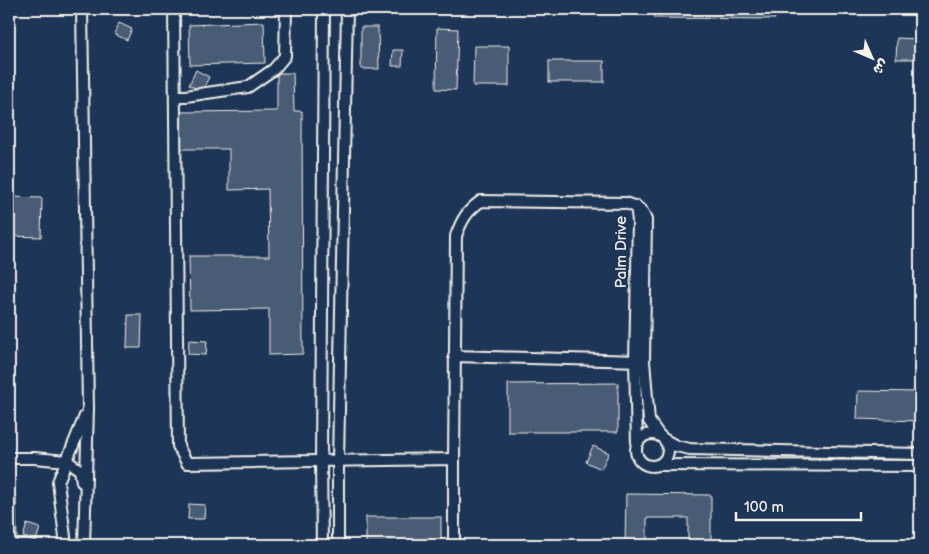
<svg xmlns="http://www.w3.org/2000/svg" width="929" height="554" font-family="'Balsamiq Sans','Playpen Sans Arabic',sans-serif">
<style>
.building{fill:#485b74;stroke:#f4f1e8}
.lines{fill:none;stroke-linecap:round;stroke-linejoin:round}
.minor-casing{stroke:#f4f1e8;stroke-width:14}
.minor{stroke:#1d3557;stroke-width:10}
.labels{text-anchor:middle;stroke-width:4.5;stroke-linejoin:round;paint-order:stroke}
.street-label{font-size:15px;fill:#f4f1e8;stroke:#1d3557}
</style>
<rect width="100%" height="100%" fill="#1d3557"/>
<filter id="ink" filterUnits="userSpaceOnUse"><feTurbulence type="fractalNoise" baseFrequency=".02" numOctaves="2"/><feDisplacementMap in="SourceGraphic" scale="10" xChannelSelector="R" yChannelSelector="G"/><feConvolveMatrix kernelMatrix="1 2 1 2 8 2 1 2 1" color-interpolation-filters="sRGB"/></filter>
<g filter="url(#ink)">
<g class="building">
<path d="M655,9H775V19L654,18Z"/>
<path d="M264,22L265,63L190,65L189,25Z"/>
<path d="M119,23L132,29L127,40L114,34Z"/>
<path d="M361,27H378L379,69H361Z"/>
<path d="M437,28L458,29L456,90L436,89Z"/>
<path d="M897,38L917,39L916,59H896Z"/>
<path d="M474,46H509V86H473Z"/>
<path d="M393,50H403L402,66H392Z"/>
<rect x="549" y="61" width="55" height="21"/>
<path d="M196,70L209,77L202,91L189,85Z"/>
<path d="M277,73H293L294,111H302L303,354L269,355V309L190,310L189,256H269L268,189L229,190V149H180V112L277,111Z"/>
<path d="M9,197L42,198L41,237L9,236Z"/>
<path d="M128,315H142L141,348H127Z"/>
<path d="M189,340L207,341L206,355L188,354Z"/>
<path d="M618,383V432H508V384Z"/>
<path d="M858,391L920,392V421L857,419Z"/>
<path d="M593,446L609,453L601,469L586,462Z"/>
<path d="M626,494L711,495V545H688V518H647V545H625Z"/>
<path d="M9,496H16L17,542H9Z"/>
<path d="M189,504L205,505L204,519H188Z"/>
<rect x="366" y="517" width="75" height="28"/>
<path d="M27,524L40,528L36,541L23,537Z"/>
</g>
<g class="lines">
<defs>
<g id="minor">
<path d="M82,9L88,408L84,545"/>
<path d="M174,9L178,446L187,463L454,459V545"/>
<path d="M175,96H186L248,87L274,69L285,56L286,9"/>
<path d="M636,206L638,221L635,361L637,445"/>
<path d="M454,356L641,361"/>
<circle cx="652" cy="450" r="16"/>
<path d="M665,440L676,446L690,449L920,454"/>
<path d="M9,458H34L67,461L80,470L82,482"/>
<path d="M454,459L456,236C462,219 467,211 481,201L625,203C637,207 642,208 646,220L644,361L649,421L659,435"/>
<path d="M658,465L920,466"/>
<path d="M66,545L58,482L85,416"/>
<path d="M322,545L321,461L324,9"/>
<path d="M338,545V461L347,9"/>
</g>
</defs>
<use href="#minor" class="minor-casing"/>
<use href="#minor" class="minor"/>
</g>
</g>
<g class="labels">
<g class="street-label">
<text transform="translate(621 252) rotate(-90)" y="5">Palm Drive</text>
</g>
</g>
<rect width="929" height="554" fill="none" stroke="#1d3557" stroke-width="30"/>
<rect x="15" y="15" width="899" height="524" fill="none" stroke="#f4f1e8" stroke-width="2" filter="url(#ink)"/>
<g transform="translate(872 58) rotate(135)" stroke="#1d3557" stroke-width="4" paint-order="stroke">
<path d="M0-4L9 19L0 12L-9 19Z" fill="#f4f1e8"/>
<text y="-8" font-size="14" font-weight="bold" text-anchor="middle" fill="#f4f1e8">ش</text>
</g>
<path d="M736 512v8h125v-8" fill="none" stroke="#f4f1e8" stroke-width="2.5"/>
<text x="744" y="512" font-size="15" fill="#f4f1e8" stroke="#1d3557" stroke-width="4" paint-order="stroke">100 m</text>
</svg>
